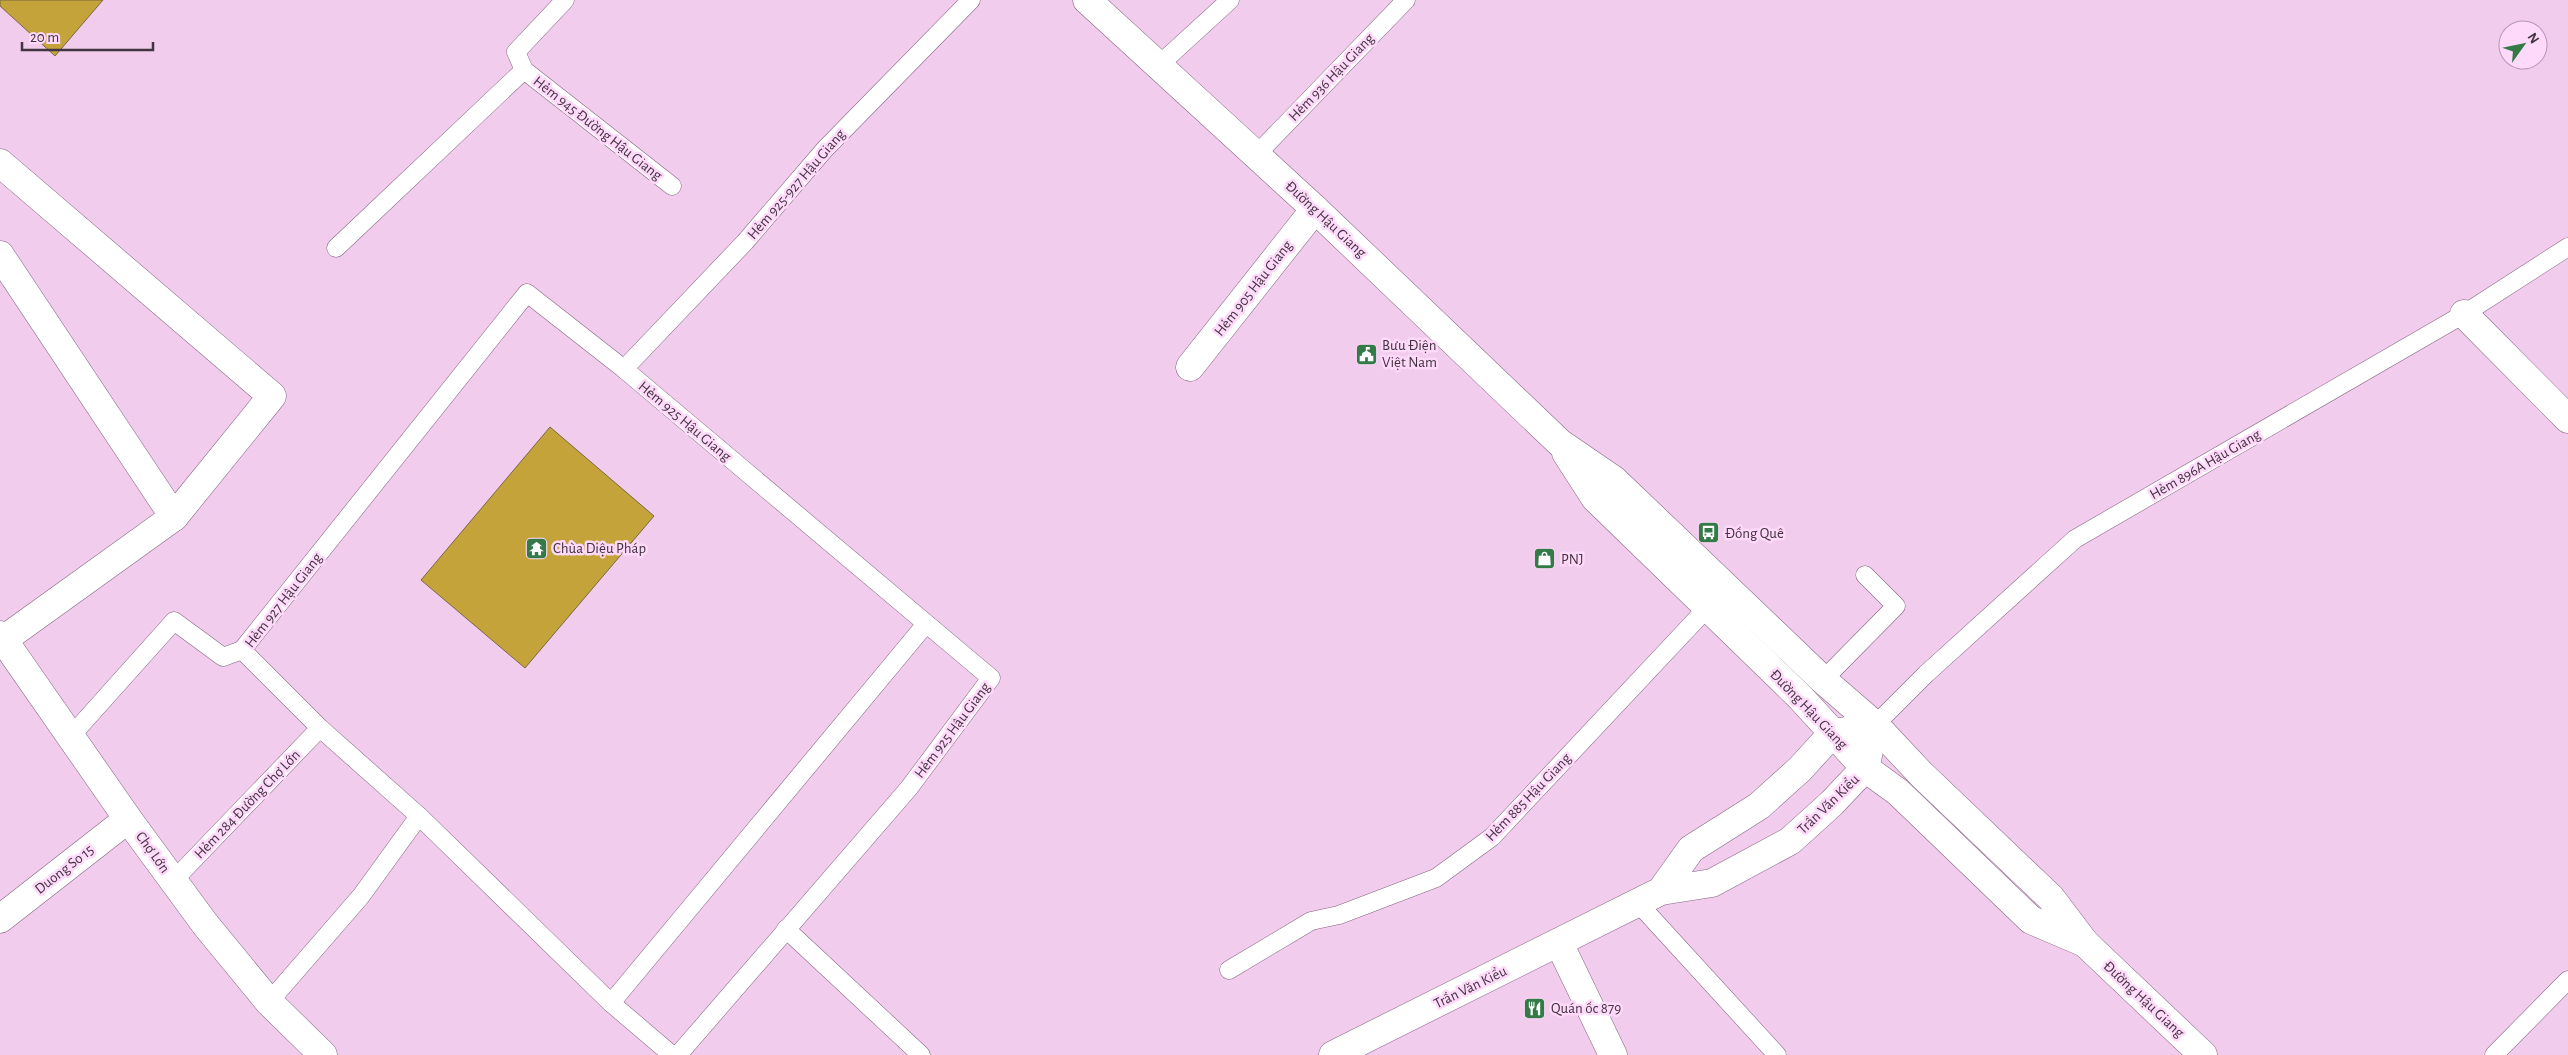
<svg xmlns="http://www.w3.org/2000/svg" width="2568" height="1055" font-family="'Alegreya Sans',sans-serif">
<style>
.building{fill:#c5a33b;stroke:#776942}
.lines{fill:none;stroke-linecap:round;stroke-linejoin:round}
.lane-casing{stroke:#856481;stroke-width:19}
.street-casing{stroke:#856481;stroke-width:29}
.secondary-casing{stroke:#856481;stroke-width:29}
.lane{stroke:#fff;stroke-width:18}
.street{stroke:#fff;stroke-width:28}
.secondary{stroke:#fff;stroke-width:28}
.labels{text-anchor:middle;stroke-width:5;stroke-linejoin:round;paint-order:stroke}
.street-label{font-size:15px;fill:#423440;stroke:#ffd9fa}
.poi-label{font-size:15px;fill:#423440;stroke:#ffd9fa;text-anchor:start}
</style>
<rect width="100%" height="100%" fill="#f1ccec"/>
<g class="building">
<path d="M0,0H103L55,56L0,6Z"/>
<path d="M550,427L654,516L525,668L421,580Z"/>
</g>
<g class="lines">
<defs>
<g id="lane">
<path d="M565,0L516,52L524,70L672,186"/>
<path d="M1159,65L1230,0"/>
<path d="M1257,154L1406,0"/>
<path d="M336,248L524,70"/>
<path d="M624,369L745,242L825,149L971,0"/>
<path d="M1823,680L1896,606L1865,575"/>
<path d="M1875,725L1926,674L2075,539L2464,314L2568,247"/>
<path d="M71,736L174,621L223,657L242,650"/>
<path d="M419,816L611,1003L672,1055"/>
<path d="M173,881L320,728"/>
<path d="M1638,903L1777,1055"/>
<path d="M786,929L921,1055"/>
<path d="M1229,970L1311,921L1339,915L1436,878L1492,837L1707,608"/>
<path d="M269,1002L361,896L419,816L320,728L242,650L527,293L624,369L991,678L909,788L678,1055"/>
<path d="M611,1003L925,625"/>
<path d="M2494,1055L2568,980"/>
</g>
<g id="street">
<path d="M0,163L272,396L174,517L3,640"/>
<path d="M0,255L174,517"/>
<path d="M2464,314L2568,419"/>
<path d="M1190,367L1315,209"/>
<path d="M0,635L128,819L205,924L269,1002L323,1055"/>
<path d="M0,919L128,819"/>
<path d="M1559,943L1613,1055"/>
</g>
<g id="secondary">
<path d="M1087,0L1315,209L1560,443L1614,480L1823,680L1875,725L1921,774L2051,898L2085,943L2203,1055"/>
<path d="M1566,453L1595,498L1800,697L1865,768L1898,792L2031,920L2085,943"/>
<path d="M1333,1055L1661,891L1712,883L1790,841L1832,803L1865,768L1875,725L1832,734L1800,769L1759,806L1691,849L1661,891"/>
</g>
</defs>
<use href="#lane" class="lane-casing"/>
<use href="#street" class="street-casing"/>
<use href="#secondary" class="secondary-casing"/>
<use href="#lane" class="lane"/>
<use href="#street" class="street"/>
<use href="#secondary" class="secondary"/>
</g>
<defs>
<symbol id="civic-square" viewBox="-11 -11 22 22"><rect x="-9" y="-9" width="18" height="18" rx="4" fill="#327b47" stroke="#ffd9fa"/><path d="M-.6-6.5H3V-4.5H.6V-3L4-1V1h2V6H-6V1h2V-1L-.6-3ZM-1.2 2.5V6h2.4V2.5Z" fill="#fff"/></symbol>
<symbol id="bus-square" viewBox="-11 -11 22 22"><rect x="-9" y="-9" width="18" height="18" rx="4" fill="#327b47" stroke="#ffd9fa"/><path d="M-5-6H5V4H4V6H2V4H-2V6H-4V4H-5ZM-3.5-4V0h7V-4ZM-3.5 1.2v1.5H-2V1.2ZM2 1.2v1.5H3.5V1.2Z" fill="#fff"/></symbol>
<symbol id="temple-square" viewBox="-11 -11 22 22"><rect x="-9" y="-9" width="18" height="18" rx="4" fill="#327b47" stroke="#ffd9fa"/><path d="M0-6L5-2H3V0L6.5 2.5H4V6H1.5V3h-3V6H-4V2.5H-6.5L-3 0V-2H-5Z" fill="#fff"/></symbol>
<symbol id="shop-square" viewBox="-11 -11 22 22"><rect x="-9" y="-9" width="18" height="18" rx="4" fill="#327b47" stroke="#ffd9fa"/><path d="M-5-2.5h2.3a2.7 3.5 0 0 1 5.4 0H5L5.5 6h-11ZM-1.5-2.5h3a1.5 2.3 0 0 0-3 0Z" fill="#fff"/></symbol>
<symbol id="restaurant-square" viewBox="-11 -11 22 22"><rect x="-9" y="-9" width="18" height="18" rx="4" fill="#327b47" stroke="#ffd9fa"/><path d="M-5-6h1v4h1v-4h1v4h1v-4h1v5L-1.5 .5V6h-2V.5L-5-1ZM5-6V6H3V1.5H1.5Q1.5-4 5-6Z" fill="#fff"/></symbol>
</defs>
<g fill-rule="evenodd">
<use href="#civic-square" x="1354" y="342" width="25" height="25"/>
<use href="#bus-square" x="1696" y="520" width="25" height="25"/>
<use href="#temple-square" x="524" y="536" width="25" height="25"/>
<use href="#shop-square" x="1532" y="546" width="25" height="25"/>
<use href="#restaurant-square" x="1522" y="996" width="25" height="25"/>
</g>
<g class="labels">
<g class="street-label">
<text transform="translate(1331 77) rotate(-46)" y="5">Hẻm 936 Hậu Giang</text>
<text transform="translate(598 128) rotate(38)" y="5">Hẻm 945 Đường Hậu Giang</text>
<text transform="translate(796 184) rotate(-49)" y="5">Hẻm 925-927 Hậu Giang</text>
<text transform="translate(1326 219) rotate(43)" y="5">Đường Hậu Giang</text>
<text transform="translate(1253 288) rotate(-52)" y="5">Hẻm 905 Hậu Giang</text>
<text transform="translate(685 421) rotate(40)" y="5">Hẻm 925 Hậu Giang</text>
<text transform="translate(2205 464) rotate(-30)" y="5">Hẻm 896A Hậu Giang</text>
<text transform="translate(283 600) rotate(-52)" y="5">Hẻm 927 Hậu Giang</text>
<text transform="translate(1809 709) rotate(46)" y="5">Đường Hậu Giang</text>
<text transform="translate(952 730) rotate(-53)" y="5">Hẻm 925 Hậu Giang</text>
<text transform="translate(1528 797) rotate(-46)" y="5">Hẻm 885 Hậu Giang</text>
<text transform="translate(247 804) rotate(-46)" y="5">Hẻm 284 Đường Chợ Lớn</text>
<text transform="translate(1828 804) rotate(-44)" y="5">Trần Văn Kiểu</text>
<text transform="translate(153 852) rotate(54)" y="5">Chợ Lớn</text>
<text transform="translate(64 869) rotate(-38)" y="5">Duong So 15</text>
<text transform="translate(1470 987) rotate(-26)" y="5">Trần Văn Kiểu</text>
<text transform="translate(2144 999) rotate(43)" y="5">Đường Hậu Giang</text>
</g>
<g class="poi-label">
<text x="1382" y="350">Bưu Điện<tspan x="1382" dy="17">Việt Nam</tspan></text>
<text x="1725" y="538">Đồng Quê</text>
<text x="553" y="553">Chùa Diệu Pháp</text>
<text x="1561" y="564">PNJ</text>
<text x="1551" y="1013">Quán ốc 879</text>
</g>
</g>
<g transform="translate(2523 45) rotate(57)"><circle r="24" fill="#ffd9fa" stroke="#b397b0"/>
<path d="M0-4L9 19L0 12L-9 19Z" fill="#327b47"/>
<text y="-8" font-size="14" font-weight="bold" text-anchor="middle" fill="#423440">N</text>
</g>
<path d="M22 42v8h131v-8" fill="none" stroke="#423440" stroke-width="2.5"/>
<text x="30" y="42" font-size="15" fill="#423440" stroke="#ffd9fa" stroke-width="4" paint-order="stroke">20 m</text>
</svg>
